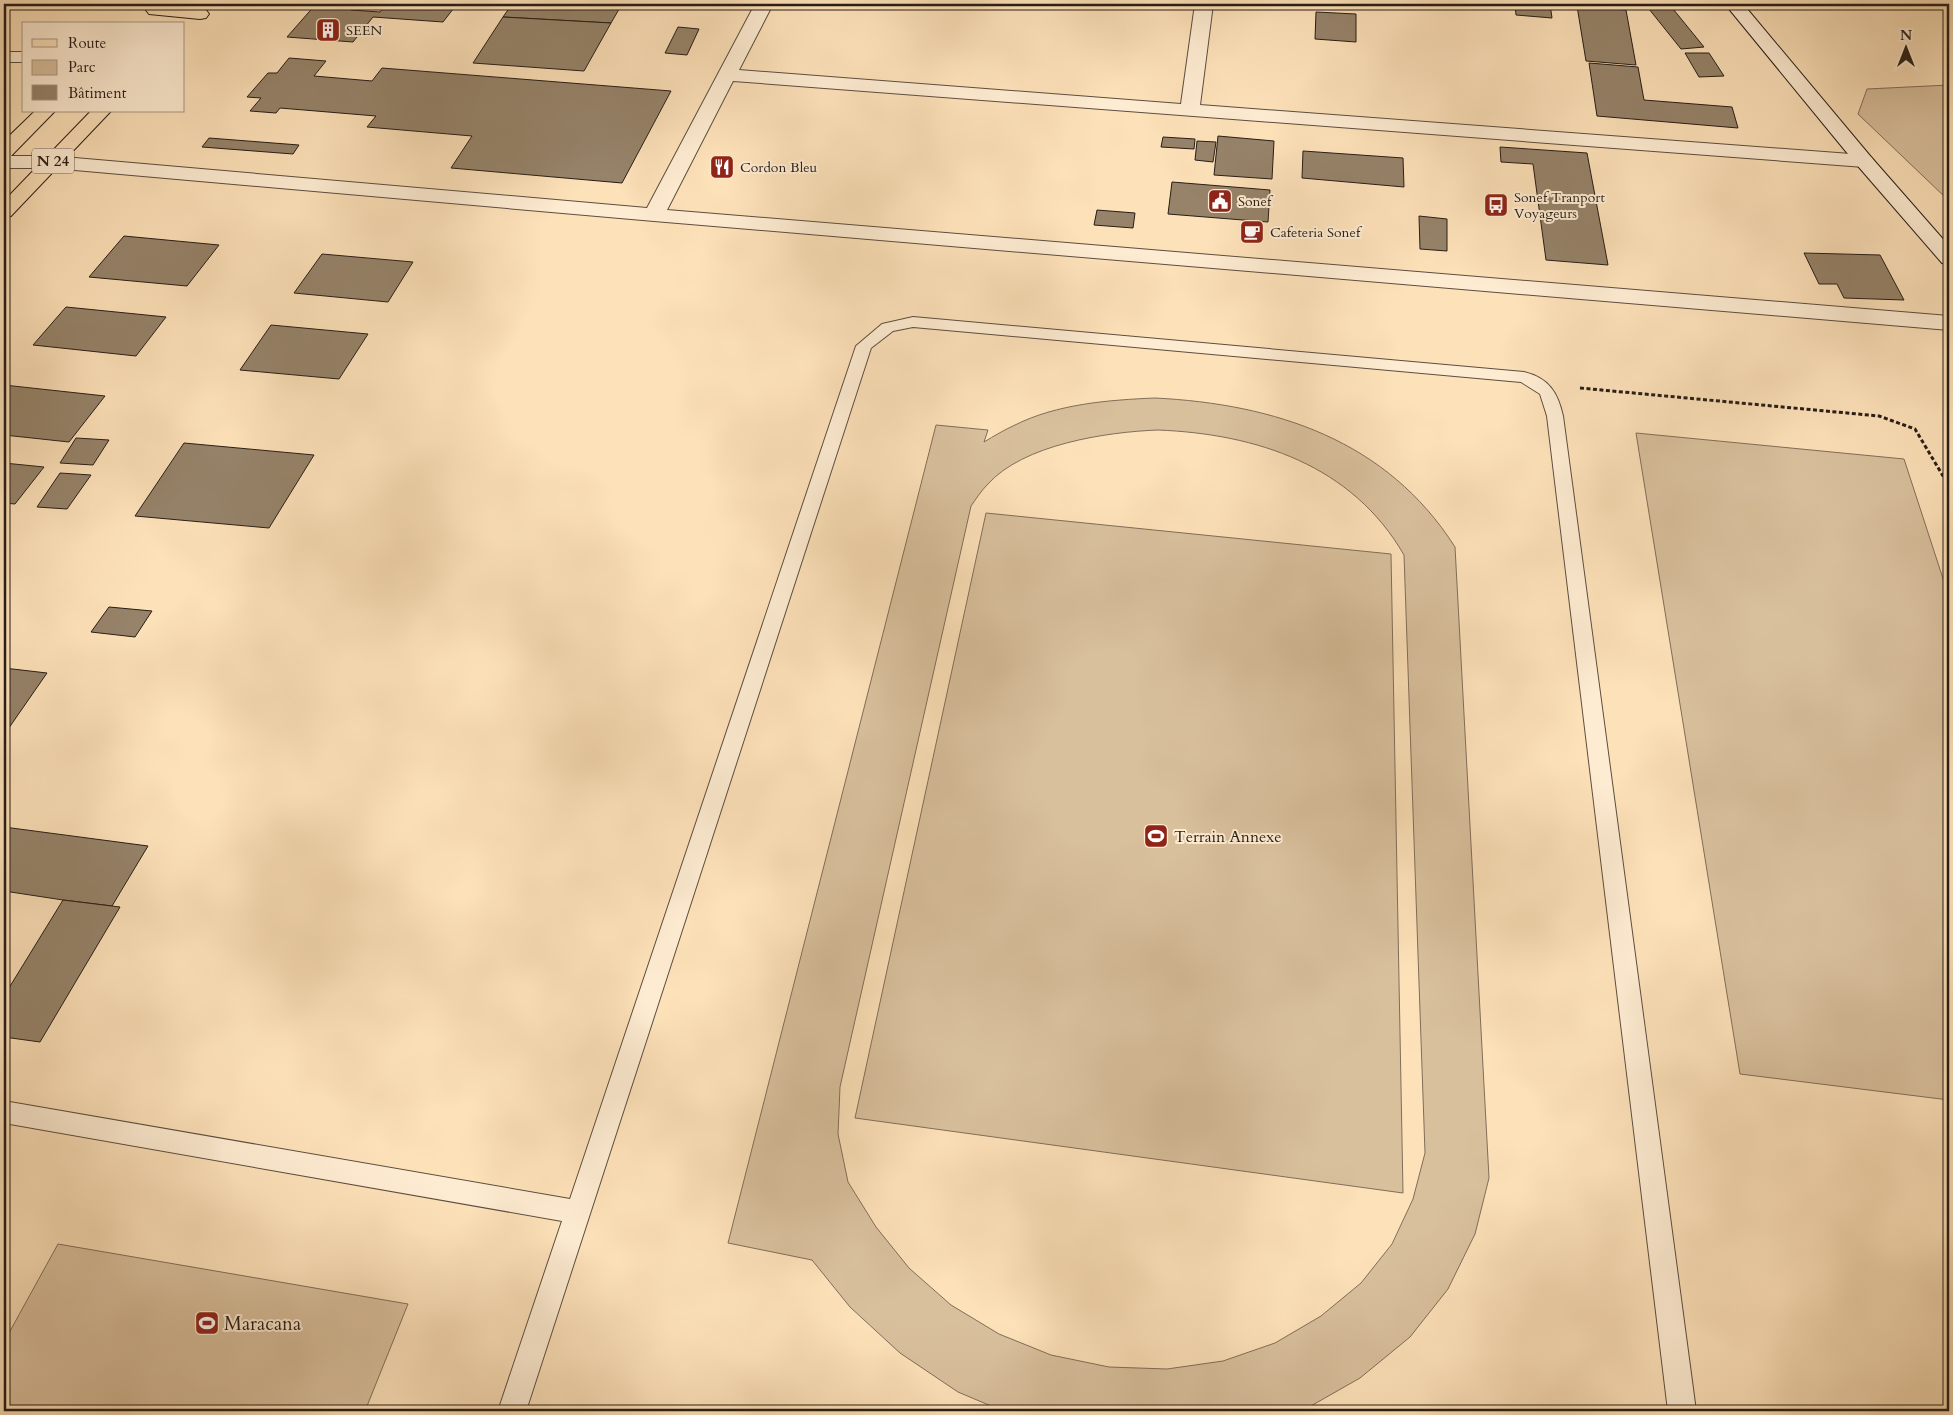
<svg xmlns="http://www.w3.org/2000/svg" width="1953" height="1415" font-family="Cardo,serif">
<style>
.green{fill:#d9c09d;stroke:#806e59;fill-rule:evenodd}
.building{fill:#96836a;stroke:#271d15}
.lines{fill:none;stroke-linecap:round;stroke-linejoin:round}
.lane-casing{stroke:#5c4e3e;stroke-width:2}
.street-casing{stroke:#5c4e3e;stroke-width:2}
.secondary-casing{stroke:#271d15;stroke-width:2}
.primary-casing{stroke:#271d15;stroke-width:2}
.path{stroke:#271d15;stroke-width:3;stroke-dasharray:4 2.5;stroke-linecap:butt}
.lane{fill:#feecd2;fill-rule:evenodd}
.street{fill:#feecd2;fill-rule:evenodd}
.secondary{fill:#feecd2;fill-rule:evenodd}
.primary{fill:#fde1b9;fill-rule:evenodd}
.labels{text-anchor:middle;stroke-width:4;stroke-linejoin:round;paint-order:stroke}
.far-poi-label{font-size:14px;fill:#271d15;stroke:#feecd2;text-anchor:start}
.shield{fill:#feecd2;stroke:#685b4e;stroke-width:1}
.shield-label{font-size:15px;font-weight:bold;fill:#271d15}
.poi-label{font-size:16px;fill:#271d15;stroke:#feecd2;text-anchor:start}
.near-poi-label{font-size:19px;fill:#271d15;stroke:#feecd2;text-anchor:start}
</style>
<rect width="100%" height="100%" fill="#fde1b9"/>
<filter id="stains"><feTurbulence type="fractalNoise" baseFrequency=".004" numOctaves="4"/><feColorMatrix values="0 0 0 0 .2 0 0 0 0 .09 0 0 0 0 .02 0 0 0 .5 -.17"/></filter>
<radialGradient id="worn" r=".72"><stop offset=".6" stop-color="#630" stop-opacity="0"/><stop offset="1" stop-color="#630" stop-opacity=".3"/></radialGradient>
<g class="green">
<path d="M1949,85V199L1946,198L1858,114L1867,89Z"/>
<path d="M1155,398C1275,404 1387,440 1455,547L1489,1178L1475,1234L1448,1289L1410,1337L1360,1378L1302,1411H1003L958,1392L900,1353L850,1307L812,1260L728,1243L936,425L988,430L984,442C994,436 1004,430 1015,425C1057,404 1108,400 1155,398ZM1158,430C1257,434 1352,465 1404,555L1425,1153L1413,1199L1392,1244L1361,1283L1321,1316L1275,1343L1223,1361L1167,1369L1109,1367L1051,1355L999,1334L951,1305L909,1268L876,1227L848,1182L838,1134L840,1087L971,506C976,499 981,491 987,485C1023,444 1107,432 1158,430Z"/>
<path d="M1636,433L1904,459L1949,597V1100L1740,1074Z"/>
<path d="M986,513L1391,554L1403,1193L855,1118Z"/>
<path d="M58,1244L408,1304L365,1411H4V1342Z"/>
</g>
<g class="building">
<path d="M316,4H356L351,10L380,12L386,4H457L443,22L373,17L353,42L287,37Z"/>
<path d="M512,4H622L611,23L503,17Z"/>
<path d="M1515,4H1550L1552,18L1516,15Z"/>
<path d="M1645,4H1669L1704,47L1681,49Z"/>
<path d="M1577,6L1626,10L1636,65L1586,61Z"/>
<path d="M1316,12L1356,14V42L1315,39Z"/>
<path d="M503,17L611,23L584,71L473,63Z"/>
<path d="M678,27L699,29L687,55L665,53Z"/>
<path d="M1685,53H1709L1724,76L1699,77Z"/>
<path d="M289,58L326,61L314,76L372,81L382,68L671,91L622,183L451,168L472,136L367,127L376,116L280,108L276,113L250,111L261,98L247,97L268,73H277Z"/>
<path d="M1589,63L1638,67L1644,100L1732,107L1738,128L1597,116Z"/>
<path d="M1218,136L1274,141L1272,179L1214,175Z"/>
<path d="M1163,137L1195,139L1194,149L1161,147Z"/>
<path d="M209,138L299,145L293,154L202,147Z"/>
<path d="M1197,141L1216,142L1213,162L1195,160Z"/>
<path d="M1500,147L1587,153L1608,265L1546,260L1533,164L1501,162Z"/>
<path d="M1303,151L1403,158L1404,187L1302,178Z"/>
<path d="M1172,182L1270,190L1268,222L1168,214Z"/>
<path d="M1097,210L1135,213L1133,228L1094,225Z"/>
<path d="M1419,216L1447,219V251L1420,249Z"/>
<path d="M124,236L219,245L187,286L89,277Z"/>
<path d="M1804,253L1880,255L1904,300L1844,298L1837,284H1819Z"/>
<path d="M322,254L413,262L388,302L294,293Z"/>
<path d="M66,307L166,317L136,356L33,345Z"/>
<path d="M271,325L368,334L339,379L240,370Z"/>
<path d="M4,385L105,396L69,442L4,435Z"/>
<path d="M76,438L109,440L93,465L60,463Z"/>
<path d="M184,443L314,455L269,528L135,516Z"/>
<path d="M4,463L44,467L15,504L4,503Z"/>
<path d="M60,473L91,475L67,509L37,507Z"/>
<path d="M109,607L152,611L135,637L91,632Z"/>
<path d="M4,668L47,673L4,735Z"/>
<path d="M4,827L148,846L112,906L63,900L4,891Z"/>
<path d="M63,900L120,907L40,1042L4,1037V996Z"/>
</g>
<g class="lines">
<defs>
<path id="lane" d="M913,317L1524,372C1549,378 1558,393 1563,416L1696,1411H1668L1547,416L1540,394L1521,382L913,327L893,331L871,348L526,1411H498L562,1221L4,1123V1101L570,1199L856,346L882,324Z"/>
<g id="street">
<path d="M755,4H773L739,70L1181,104L1195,4H1213L1200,105L1864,155L1871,157L1874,161L1871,165L1864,167L733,81L667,210L1949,316V330L654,221L52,168H4V156H52L647,208Z"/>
<rect x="4" y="52" width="20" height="10"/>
</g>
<path id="secondary" d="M1725,4H1743L1871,157L1949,246V265L1942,263L1857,165Z"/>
<g id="primary">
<path d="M155,5L200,9L206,10L209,14L206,18L200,19L149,14L146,10L149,6Z"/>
<path d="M35,111H55L11,156L4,158V141Z"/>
<path d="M91,111H111L11,216L4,218V201Z"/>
</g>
</defs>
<use href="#lane" class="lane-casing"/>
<use href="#street" class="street-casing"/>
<use href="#secondary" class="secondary-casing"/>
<use href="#primary" class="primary-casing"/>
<path class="path" d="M1580,388L1879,416L1915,429L1949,486"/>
<use href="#lane" class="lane"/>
<use href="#street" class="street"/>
<use href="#secondary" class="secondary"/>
<use href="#primary" class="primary"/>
</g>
<defs>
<symbol id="building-square" viewBox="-11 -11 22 22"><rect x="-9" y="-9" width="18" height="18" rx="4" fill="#8f2418" stroke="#feecd2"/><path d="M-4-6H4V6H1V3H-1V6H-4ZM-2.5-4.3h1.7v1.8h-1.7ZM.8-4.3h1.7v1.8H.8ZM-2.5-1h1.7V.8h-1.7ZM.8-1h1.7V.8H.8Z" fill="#fff"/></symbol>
<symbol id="restaurant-square" viewBox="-11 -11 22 22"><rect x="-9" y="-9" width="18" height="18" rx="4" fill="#8f2418" stroke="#feecd2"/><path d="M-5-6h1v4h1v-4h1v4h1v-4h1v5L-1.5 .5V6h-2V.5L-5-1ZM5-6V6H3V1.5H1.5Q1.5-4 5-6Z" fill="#fff"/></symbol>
<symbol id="civic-square" viewBox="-11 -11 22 22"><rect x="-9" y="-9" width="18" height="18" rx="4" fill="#8f2418" stroke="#feecd2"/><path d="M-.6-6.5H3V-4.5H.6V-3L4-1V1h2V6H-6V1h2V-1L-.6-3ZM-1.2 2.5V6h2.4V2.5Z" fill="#fff"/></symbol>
<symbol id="bus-square" viewBox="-11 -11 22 22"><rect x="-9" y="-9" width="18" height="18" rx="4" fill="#8f2418" stroke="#feecd2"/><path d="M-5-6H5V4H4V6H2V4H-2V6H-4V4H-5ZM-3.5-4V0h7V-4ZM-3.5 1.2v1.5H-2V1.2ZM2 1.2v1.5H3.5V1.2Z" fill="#fff"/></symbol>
<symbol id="cafe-square" viewBox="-11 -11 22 22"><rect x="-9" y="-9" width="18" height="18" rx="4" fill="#8f2418" stroke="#feecd2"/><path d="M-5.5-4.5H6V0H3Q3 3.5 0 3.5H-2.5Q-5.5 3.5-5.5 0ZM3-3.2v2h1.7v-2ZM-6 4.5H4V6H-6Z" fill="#fff"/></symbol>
<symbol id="stadium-square" viewBox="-11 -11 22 22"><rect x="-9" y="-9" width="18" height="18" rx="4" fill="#8f2418" stroke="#feecd2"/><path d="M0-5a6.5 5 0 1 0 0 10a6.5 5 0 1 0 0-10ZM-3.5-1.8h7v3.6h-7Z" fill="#fff"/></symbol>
</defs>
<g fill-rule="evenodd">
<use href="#building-square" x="314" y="16" width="28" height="28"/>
<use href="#restaurant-square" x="708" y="153" width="28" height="28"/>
<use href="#civic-square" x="1206" y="187" width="28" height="28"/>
<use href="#bus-square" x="1482" y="191" width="28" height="28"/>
<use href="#cafe-square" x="1238" y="218" width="28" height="28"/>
<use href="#stadium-square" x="1142" y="822" width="28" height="28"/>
<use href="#stadium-square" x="193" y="1309" width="28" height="28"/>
</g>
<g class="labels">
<g class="far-poi-label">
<text x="346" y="35">SEEN</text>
<text x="740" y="172">Cordon Bleu</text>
<text x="1514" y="202">Sonef Tranport<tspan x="1514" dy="16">Voyageurs</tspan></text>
<text x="1238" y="206">Sonef</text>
<text x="1270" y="237">Cafeteria Sonef</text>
</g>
<rect class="shield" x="32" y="148.5" width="42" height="25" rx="4"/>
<g class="shield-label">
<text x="53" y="166">N 24</text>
</g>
<g class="poi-label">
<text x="1174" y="842">Terrain Annexe</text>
</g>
<g class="near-poi-label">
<text x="224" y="1330">Maracana</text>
</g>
</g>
<rect width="1953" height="1415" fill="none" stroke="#fde1b9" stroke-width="20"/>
<rect x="5" y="5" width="1943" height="1405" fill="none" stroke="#271d15" stroke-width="2.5"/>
<rect x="10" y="10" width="1933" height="1395" fill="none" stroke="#271d15"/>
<rect x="22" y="22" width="162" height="90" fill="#feecd2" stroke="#a89986"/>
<rect x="32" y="39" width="25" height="8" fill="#fde1b9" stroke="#a89986"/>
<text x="68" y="48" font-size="15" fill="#271d15">Route</text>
<rect x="32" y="60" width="25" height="15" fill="#d9c09d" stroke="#a89986"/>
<text x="68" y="72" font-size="15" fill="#271d15">Parc</text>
<rect x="32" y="85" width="25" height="15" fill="#96836a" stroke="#a89986"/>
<text x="68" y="98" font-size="15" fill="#271d15">Bâtiment</text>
<g transform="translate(1906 48)" stroke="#feecd2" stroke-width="4" paint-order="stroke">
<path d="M0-4L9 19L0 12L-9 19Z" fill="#271d15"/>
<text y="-8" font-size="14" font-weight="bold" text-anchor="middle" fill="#271d15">N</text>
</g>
<rect width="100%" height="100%" filter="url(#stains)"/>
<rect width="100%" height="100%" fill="url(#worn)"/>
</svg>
